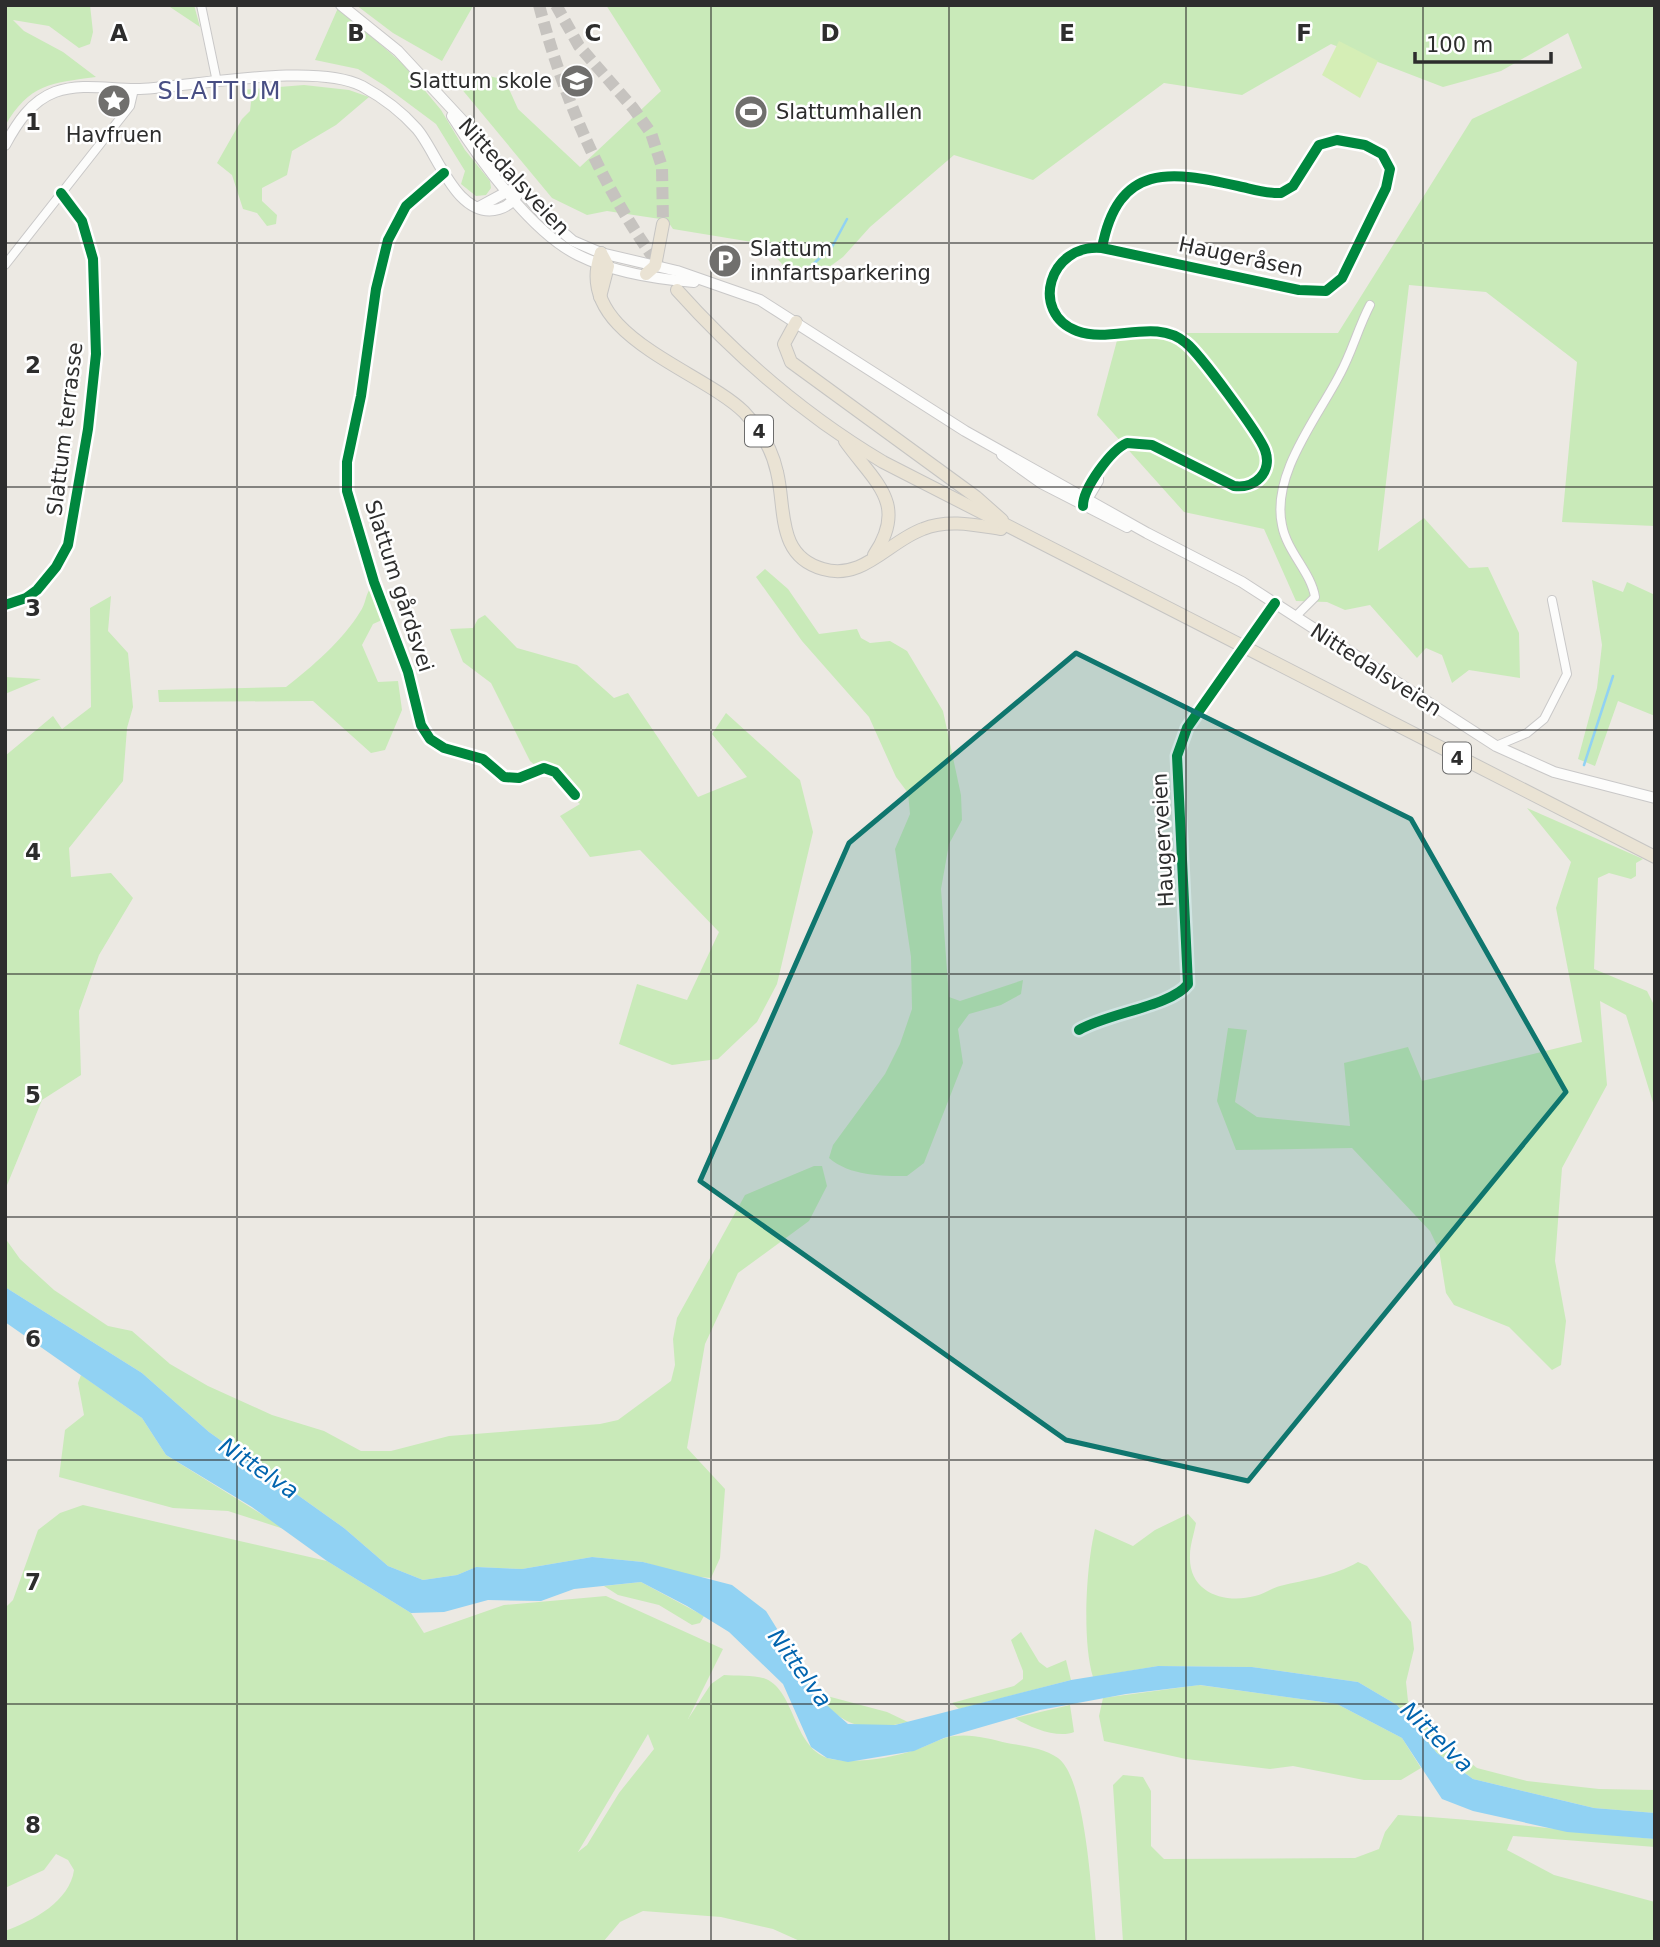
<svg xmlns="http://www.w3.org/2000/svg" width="1660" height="1947" font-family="'DejaVu Sans',sans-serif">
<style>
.green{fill:#c9eab9;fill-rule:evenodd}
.pitch{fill:#d5eeb6}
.water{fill:#91d2f3}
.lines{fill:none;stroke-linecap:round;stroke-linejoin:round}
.stream{stroke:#91d2f3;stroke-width:2.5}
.trunk-tunnel{stroke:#c6c3bf;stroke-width:12;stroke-dasharray:12 6;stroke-linecap:butt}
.minor-casing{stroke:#c9c8c8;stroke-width:10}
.secondary-casing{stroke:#c9c8c8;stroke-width:12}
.trunk-casing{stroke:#c6c5c3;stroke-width:14}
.minor{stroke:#fcfcfb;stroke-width:8}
.secondary{stroke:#fcfcfb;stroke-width:10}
.trunk{stroke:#eae3d4;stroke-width:12}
.minor-bridge-casing{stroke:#c9c8c8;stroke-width:10;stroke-linecap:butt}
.minor-bridge{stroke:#fcfcfb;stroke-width:8}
.cycleway-casing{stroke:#fff;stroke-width:15}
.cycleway{stroke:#00873e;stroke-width:10}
.marked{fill:#0f766e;fill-opacity:0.2;stroke:#0f766e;stroke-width:5;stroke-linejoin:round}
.grid{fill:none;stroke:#2d2d2d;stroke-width:2;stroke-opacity:0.55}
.labels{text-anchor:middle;stroke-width:5;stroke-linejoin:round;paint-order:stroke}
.shield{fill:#fff;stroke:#6c6c6c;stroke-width:2}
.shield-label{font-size:19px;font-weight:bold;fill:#2d2d2d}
.poi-label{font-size:21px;fill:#2d2d2d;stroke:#fff;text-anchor:start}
.street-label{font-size:21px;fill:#2d2d2d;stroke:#fff}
.water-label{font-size:23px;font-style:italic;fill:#0164ae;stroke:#fff}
.quarter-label{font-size:24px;letter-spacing:2px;fill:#484e83;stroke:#fff}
.grid-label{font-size:23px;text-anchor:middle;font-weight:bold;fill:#2d2d2d;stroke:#fff;stroke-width:5;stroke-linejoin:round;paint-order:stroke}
</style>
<rect width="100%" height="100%" fill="#ece9e3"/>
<g class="green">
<path d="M5,5H90L93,32L90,44L79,48L49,26L13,20L24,31L63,52L96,77C51,83 29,84 5,126Z"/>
<path d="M167,5H194L200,27Z"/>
<path d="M356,5H472L473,6L442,61L393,33Z"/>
<path d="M606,5H1655V526L1562,522L1577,362L1486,292L1409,285L1378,551L1424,518L1469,568L1488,567L1519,633L1520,678L1469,670L1452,683L1442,655L1426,648L1417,658L1370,605L1345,610L1327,602L1296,601L1264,529L1184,512L1097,415L1119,333H1338L1472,119L1582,68L1568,33L1501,71L1443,87L1331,44L1242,95L1164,83L1033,180L954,155L870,227L843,257L825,270L791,274L764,244L673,229L667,220L607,211L587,215L552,198L460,87L485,75L505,80L518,109L580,167L661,91Z"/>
<path d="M338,8L402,63L441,110L465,150L490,181L491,188L486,195L476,196L461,184L465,171L436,124L385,86L358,69L315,60Z"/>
<path d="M304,85L349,90L369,97L336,125L292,151L287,175L262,188V201L277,215L276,224L267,226L257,213L243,209L232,175L217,163L242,119L250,111L251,102L242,90Z"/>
<path d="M765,569L788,589L819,634L857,629L861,638L870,643L890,641L907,651L943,711L961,795L962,820L949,844L941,889L949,997L960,1001L1023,980L1021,994L1001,1005L969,1014L958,1029L963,1063L924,1163L907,1176C881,1176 850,1176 829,1158L833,1145L885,1074L900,1044L912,1009L911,957L895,849L910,814L908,793L896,777L869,717L802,641L756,577Z"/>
<path d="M1592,580L1623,592L1627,582L1655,595V716L1618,701L1595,766L1578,759L1597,688L1602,645Z"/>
<path d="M371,587L382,620L373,624L362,645L378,682L398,681L402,710L385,750L371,753L313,701L159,702L158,690L286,687C312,667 343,640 360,612C366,604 365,595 371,587Z"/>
<path d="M111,596L108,631L128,653L133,707L127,728L123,781L69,848L71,877L111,873L133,898L99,955L79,1011L81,1075L42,1100L5,1190V756L53,716L62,729L91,707L90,608Z"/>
<path d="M485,615L517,648L577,665L614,698L628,693L698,797L747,777L712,734L726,713L800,780L813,832L777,984L757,1022L718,1059L672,1065L619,1044L637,984L687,1000L719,932L640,850L590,857L560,816L580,804L530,761L491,683L463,662L450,629L473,628L478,619Z"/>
<path d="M5,677L41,679L5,694Z"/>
<path d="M1527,808L1643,859L1636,863V876L1631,879L1609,873L1598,878L1594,969L1647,991L1655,1007V1109L1626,1015L1600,1001L1607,1085L1562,1168L1555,1261L1566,1321L1561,1365L1552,1370L1509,1327L1454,1305L1446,1293L1439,1250L1430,1231L1352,1148L1236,1150L1217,1101L1228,1028L1247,1030L1235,1102L1257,1117L1350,1126L1344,1063L1408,1047L1422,1081L1582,1042L1556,908L1571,862Z"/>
<path d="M814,1166H822L827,1186L809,1221L738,1273L705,1344L687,1448L725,1489L720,1558L711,1578L689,1576L643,1562L592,1557L522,1569L476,1567L457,1575L423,1580L388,1566L344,1528L209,1432L142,1373L5,1287V1238L20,1259L54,1290L108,1326L132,1331L170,1364L208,1386L272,1415L324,1431L361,1451H391L449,1436L600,1424L618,1420L671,1381L675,1365L673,1339L677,1318L745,1195Z"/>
<path d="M81,1375L142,1418L166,1455L287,1530L228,1511L173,1508L59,1477L65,1430L84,1415L78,1383Z"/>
<path d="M83,1505L327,1561L411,1613L424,1633L504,1605L606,1596L723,1649L688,1719L711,1684L724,1675C736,1676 755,1675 766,1679C796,1692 793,1750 831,1759C857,1764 890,1758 915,1750C925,1747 935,1741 945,1738C966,1732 986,1738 1007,1743C1024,1746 1044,1748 1058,1758C1087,1779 1092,1904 1096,1942H802L773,1929L721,1917L643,1911L620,1922L603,1942H5V1931C33,1921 70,1901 74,1870L68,1860L56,1854L44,1870L5,1888V1608L13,1600L38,1530L60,1513ZM648,1734L654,1749L619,1793L587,1845L578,1852Z"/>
<path d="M1188,1514L1196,1523C1194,1534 1190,1545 1190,1555C1188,1593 1225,1604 1255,1596C1264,1594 1272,1588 1280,1586C1308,1579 1332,1577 1358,1562L1367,1566L1411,1622L1414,1649L1406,1682L1408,1701L1442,1740L1477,1768L1527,1781L1599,1789L1655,1790V1813L1594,1808L1473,1779L1437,1753L1397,1705L1358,1682L1252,1667L1158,1666L1093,1677C1082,1641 1086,1567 1095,1529L1133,1546L1155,1530Z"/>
<path d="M641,1582L704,1616L700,1623L692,1625L659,1605L618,1595L604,1586Z"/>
<path d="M1021,1632L1039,1662L1047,1668L1066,1660L1071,1680L959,1709L952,1703L1014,1686L1023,1679V1671L1011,1640Z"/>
<path d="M1199,1685L1337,1704L1402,1738L1421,1768L1401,1780H1364L1293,1766L1270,1769L1186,1759L1104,1741L1099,1716L1103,1698Z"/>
<path d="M827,1696L887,1712L908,1722C869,1731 849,1730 821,1700Z"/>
<path d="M1070,1705L1074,1732C1058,1739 1029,1727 1015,1718Z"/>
<path d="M1123,1775L1143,1777L1151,1791V1846L1164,1859L1355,1858L1379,1849L1385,1832L1398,1815C1484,1819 1569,1832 1655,1839V1847L1513,1836L1507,1850L1554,1875L1655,1902V1942H1123L1113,1785Z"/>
</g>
<path class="pitch" d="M1339,41L1378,61L1360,98L1322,75Z"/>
<path class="water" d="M5,1287L142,1373L209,1432L344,1528L388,1566L423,1580L457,1575L476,1567L522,1569L592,1557L643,1562L732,1585L766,1611L821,1700L848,1724L895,1725L1071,1680L1158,1666L1252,1667L1358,1682L1397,1705L1437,1753L1473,1779L1594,1808L1655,1813V1839L1567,1832L1473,1811L1442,1799L1402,1738L1337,1704L1200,1685L1126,1694L1040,1710L944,1738L914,1751L848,1762L827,1758L811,1747L783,1684L729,1632L687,1606L641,1582L574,1589L541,1601L488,1600L444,1612L411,1613L327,1561L252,1507L166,1455L142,1418L5,1322Z"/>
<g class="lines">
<g class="stream">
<path d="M798,278L832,247L847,219"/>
<path d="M1584,765L1613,676"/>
</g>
<g class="trunk-tunnel">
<path d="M539,5C564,100 602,188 660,267"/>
<path d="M556,5L579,46L633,108L651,133L662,167L663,224"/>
</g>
<defs>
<g id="minor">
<path d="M201,5L217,82"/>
<path d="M444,173L406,206L388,240L376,289L361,396L347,462V491L374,582L408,672L421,725L430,739L444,748L483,759L504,777L519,778L544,768L555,772L575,795"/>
<path d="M5,265L130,106L134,89"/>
<path d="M1083,502C1085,488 1096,481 1102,469C1136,407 1190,474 1234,486C1255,489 1273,472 1265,450C1259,434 1200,354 1186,343C1156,317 1111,344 1077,331C1029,313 1049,243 1102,248L1299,290L1326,291L1342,278L1386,188L1390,169L1382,154L1365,145L1337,140L1319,145L1293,186L1281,193C1267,194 1252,189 1238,186C1171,171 1118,162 1102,248"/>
<path d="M1086,503L1099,481V475"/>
<path d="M5,605L26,598L37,590L56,567L68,545L88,429L96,354L93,259L82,221L61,193"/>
<path d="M1295,617L1315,597C1311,572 1287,552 1282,525C1271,474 1318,417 1340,374C1352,352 1358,328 1370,305"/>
<path d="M1496,746L1527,733L1544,719L1567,674L1552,600"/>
<path d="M1079,1030C1107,1013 1172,1006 1188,984L1177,756L1187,728L1228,671"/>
</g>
<g id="secondary">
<path d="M341,5L398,51L463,121L544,216L573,241L601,253L677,271L760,300L965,431L1147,533L1242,582L1496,746L1554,772L1655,798"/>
<path d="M452,116C480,160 531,232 578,255C612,272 657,279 694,282"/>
<path d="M5,145C17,123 31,101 55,92C83,82 112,90 140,89C196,86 315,62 362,86C382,97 402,112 417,129C437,152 457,221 499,209C509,206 518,198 520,187"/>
<path d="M479,207L514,188"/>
<path d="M1002,455L1041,483L1127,527"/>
</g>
<g id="trunk">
<path d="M601,253C571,334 700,369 744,412C760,429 772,449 777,472C786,509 776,556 823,569C863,581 889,541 923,529C948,519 975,525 1001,529"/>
<path d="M646,274L655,266L663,224"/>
<path d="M677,290C738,358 804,415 883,462L1655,857"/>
<path d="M600,297L608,266L601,253"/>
<path d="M796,322L784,344L791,362L976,497L1002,520"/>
<path d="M845,441C874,482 909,503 874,555"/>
</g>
</defs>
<use href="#minor" class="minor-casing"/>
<use href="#secondary" class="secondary-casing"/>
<use href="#trunk" class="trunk-casing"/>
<use href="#minor" class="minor"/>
<use href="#secondary" class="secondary"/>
<use href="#trunk" class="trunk"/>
<defs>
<path id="minor-bridge" d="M1228,671L1265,618"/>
</defs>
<use href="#minor-bridge" class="minor-bridge-casing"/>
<use href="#minor-bridge" class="minor-bridge"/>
<defs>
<g id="cycleway">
<path d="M444,173L406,206L388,240L376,289L361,396L347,462V491L374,582L408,672L421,725L430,739L444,748L483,759L504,777L519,778L544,768L555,772L575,795"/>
<path d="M1083,506C1083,488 1111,450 1127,443L1152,445L1234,486C1255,489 1273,472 1265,450C1259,434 1200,354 1186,343C1156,317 1111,344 1077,331C1029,313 1049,243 1102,248L1299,290L1326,291L1342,278L1386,188L1390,169L1382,154L1365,145L1337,140L1319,145L1293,186L1281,193C1267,194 1252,189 1238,186C1171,171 1118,162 1102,248"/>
<path d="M5,605L26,598L37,590L56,567L68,545L88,429L96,354L93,259L82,221L61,193"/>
<path d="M1079,1030C1107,1013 1172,1006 1188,984L1177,756L1187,728L1275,603"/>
</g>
</defs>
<use href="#cycleway" class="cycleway-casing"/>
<use href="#cycleway" class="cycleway"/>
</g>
<path class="marked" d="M1076,653L1411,819L1566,1092L1248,1481L1066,1440L700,1181L849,843Z"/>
<path class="grid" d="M237,5V1942M474,5V1942M711,5V1942M949,5V1942M1186,5V1942M1423,5V1942M5,243H1655M5,487H1655M5,730H1655M5,974H1655M5,1217H1655M5,1460H1655M5,1704H1655"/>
<defs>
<symbol id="school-disc" viewBox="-11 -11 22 22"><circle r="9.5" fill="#706f6d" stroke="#fff"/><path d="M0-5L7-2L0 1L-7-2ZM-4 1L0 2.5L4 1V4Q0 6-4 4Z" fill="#fff"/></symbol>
<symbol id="sight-disc" viewBox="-11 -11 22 22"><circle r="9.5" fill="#706f6d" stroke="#fff"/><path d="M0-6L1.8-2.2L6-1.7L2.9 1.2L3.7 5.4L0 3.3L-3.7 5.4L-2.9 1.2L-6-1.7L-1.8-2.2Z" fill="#fff"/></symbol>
<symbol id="stadium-disc" viewBox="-11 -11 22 22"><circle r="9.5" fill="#706f6d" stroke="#fff"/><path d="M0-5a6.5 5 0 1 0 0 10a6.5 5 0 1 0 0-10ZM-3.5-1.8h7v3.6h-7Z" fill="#fff"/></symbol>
<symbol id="parking-disc" viewBox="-11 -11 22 22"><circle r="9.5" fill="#706f6d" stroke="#fff"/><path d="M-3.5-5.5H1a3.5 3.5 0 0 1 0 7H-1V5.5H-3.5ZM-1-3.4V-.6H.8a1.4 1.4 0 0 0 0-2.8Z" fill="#fff"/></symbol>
</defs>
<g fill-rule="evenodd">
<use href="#school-disc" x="558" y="62" width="38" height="38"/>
<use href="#sight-disc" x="95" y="82" width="38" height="38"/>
<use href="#stadium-disc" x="732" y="93" width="38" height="38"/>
<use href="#parking-disc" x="706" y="242" width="38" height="38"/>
</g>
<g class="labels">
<g class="shield">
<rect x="745" y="415.5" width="28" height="31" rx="5"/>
<rect x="1443" y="742.5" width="28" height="31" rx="5"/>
</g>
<g class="shield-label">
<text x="759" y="438">4</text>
<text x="1457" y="765">4</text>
</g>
<g class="poi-label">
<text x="552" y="88" text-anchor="end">Slattum skole</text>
<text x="776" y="119">Slattumhallen</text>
<text x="114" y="142" text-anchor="middle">Havfruen</text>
<text x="750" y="256">Slattum<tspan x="750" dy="24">innfartsparkering</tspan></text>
</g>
<g class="street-label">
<text transform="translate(514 177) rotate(47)" y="7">Nittedalsveien</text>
<text transform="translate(1241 257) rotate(12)" y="7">Haugeråsen</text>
<text transform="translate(65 429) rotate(-83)" y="7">Slattum terrasse</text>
<text transform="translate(399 586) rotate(72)" y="7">Slattum gårdsvei</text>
<text transform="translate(1376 670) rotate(33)" y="7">Nittedalsveien</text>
<text transform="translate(1163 840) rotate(-93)" y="7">Haugerveien</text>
</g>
<g class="water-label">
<text transform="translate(259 1468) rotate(34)" y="8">Nittelva</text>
<text transform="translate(800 1668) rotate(54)" y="8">Nittelva</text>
<text transform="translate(1437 1737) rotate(44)" y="8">Nittelva</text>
</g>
<g class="quarter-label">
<text x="220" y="99">SLATTUM</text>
</g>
</g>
<g class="grid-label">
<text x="119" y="41">A</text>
<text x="356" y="41">B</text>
<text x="593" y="41">C</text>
<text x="830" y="41">D</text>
<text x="1067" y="41">E</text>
<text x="1304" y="41">F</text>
<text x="33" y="130">1</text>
<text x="33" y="373">2</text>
<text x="33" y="616">3</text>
<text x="33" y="860">4</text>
<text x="33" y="1103">5</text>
<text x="33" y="1347">6</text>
<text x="33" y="1590">7</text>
<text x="33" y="1833">8</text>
</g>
<rect width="1660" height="1947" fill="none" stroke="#2d2d2d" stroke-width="14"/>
<path d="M1415 52v10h136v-10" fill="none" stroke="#2d2d2d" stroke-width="3.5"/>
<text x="1426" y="52" font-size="21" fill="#2d2d2d" stroke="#ffffff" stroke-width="5" paint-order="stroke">100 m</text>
</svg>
